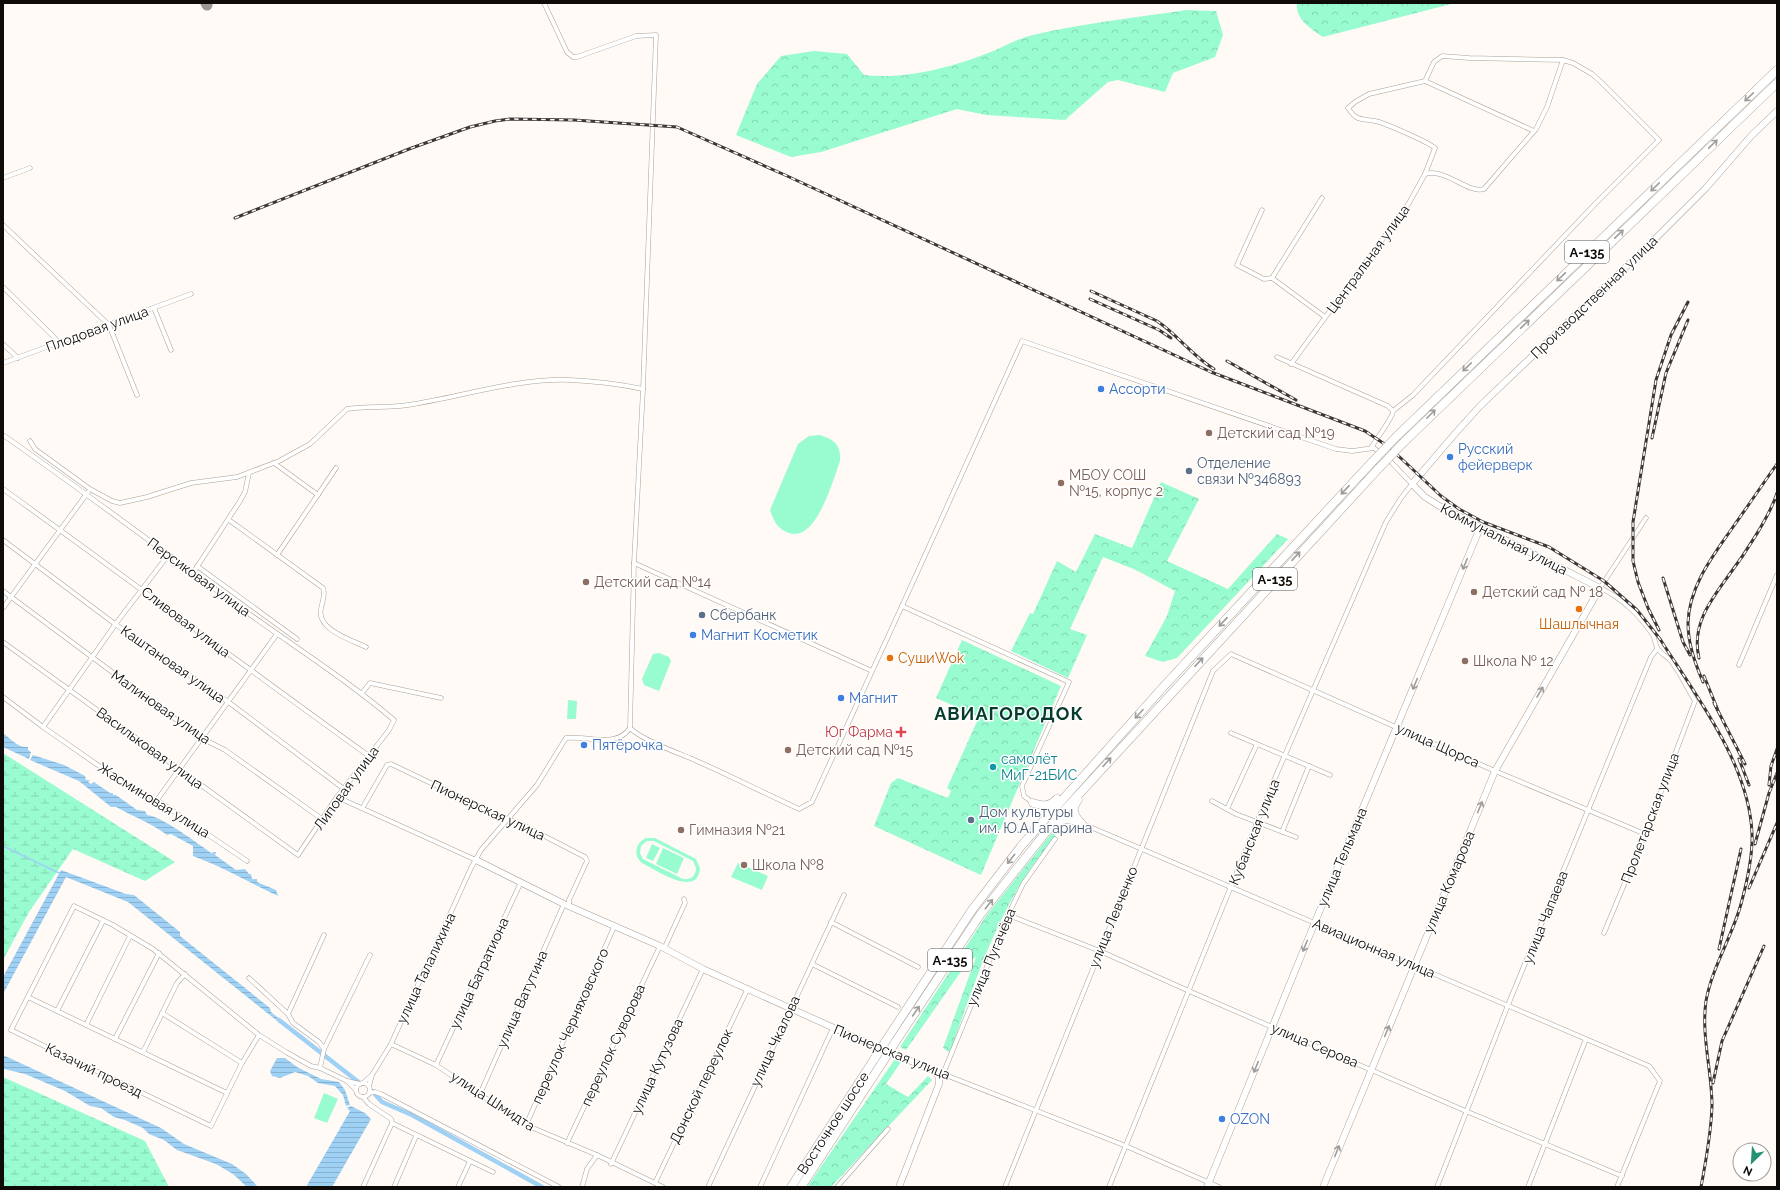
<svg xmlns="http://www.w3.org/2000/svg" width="1780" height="1190" font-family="Raleway,sans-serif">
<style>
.forest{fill:url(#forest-crowns)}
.wetland{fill:url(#wetland-marsh)}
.pitch{fill:#99fbd0;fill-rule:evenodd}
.water{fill:url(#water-rules)}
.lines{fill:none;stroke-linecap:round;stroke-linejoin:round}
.stream{stroke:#9fd1f4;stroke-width:1.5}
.canal{stroke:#9fd1f4;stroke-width:4.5}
.taxiway{stroke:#9d9895;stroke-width:11}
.street-casing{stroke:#aba097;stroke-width:5}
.secondary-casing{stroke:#aba097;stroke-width:7}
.highway-casing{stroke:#aba097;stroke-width:9}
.street{stroke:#fff;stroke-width:4}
.secondary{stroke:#fff;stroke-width:6}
.highway{stroke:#fff;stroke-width:8}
.rail-casing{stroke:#3b3734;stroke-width:3}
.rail{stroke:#fff;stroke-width:1.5;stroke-dasharray:4.5;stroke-linecap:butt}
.highway-bridge-casing{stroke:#aba097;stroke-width:9;stroke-linecap:butt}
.highway-bridge{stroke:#fff;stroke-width:8}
.oneway{stroke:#9f9d9c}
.shop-dot{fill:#3f7fe0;stroke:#fff;stroke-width:1.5}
.education-dot{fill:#8d6e63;stroke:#fff;stroke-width:1.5}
.service-dot{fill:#5c6f8a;stroke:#fff;stroke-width:1.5}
.food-dot{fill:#e8710a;stroke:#fff;stroke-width:1.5}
.health-dot{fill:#e0444e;stroke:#fff;stroke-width:1.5}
.culture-dot{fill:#0f9aa8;stroke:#fff;stroke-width:1.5}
.labels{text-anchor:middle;stroke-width:3;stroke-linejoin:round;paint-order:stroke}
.shield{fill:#fff;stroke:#575452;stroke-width:1}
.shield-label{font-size:13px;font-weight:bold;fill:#0f0b08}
.street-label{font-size:14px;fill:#0f0b08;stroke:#fff}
.shop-label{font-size:14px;fill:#366cbe;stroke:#fff;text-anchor:start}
.education-label{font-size:14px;fill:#785e54;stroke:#fff;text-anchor:start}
.service-label{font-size:14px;fill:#4e5e75;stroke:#fff;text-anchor:start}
.food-label{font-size:14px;fill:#c56008;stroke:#fff}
.health-label{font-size:14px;fill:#be3a42;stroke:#fff;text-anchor:end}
.culture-label{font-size:14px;fill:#0d838f;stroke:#fff;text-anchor:start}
.district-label{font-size:18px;font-weight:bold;letter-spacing:1px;fill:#063c2d;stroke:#fff}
</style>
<defs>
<pattern id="forest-crowns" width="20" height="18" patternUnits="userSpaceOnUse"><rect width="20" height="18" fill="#99fbd0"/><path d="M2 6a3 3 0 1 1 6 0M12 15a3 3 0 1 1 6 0" fill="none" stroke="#83d6b1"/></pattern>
<pattern id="wetland-marsh" width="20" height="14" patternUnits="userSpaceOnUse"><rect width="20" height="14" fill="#99fbd0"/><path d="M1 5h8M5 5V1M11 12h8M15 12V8" fill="none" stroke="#83d6b1"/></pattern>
<pattern id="water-rules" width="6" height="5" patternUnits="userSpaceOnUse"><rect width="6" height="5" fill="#9fd1f4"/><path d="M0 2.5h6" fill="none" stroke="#88b2d0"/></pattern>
</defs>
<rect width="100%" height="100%" fill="#fffaf6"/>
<g class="forest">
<path d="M1297,3H1455L1323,37C1311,29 1295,19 1297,3Z"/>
<path d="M1186,10L1216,11L1223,35L1215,57L1173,73L1165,92L1118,80L1108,82L1065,120L986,115L957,109L821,152L791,157L736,135L757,84L781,56L814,51L847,54L864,75C907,80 952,67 991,52C1005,46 1019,38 1033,35C1083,23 1135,18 1186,10Z"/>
<path d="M1161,482L1199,499L1167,561L1228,589L1277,534L1288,539L1177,658L1163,662L1145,656L1167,616L1175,591L1136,570L1103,557L1070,629L1087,635L1068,678L1011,651L1030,613L1033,614L1057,561L1076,572L1095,534L1132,548Z"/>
<path d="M962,640L1061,686L981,875L874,826L891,783L898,778L948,798L951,791L947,788L979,717L936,698Z"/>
<path d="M1054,830H1059C1045,850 1029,869 1017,890C988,940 969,998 950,1053L943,1048L976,957L967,963L906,1050L900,1047L986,916Z"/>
<path d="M895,1059L901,1062L886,1084L908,1097L928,1076L932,1080L831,1187H807Z"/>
</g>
<g class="wetland">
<path d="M3,753L175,862L145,881L73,849L29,912L3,960Z"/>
<path d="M3,1077L145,1141L169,1187H3Z"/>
</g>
<g class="pitch">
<path d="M820,435C835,440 841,445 840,461C833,480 816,543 789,533C777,529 774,521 770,510L798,444L809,436Z"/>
<path d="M659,653L669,657L671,661L659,691L644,685L642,679L653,654Z"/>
<path d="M568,700L577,701L576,719H567Z"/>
<path d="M646,838H655L696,859L700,868C698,899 656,870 642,863C633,855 635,843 646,838ZM654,841L693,861L696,868C696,876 691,880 683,879L643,859L640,853L641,846L647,841Z"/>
<path d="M652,844L660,848L653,861L646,858Z"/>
<path d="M663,848L684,858L677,874L656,864Z"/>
<path d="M738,863L768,876L762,890L731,877Z"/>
<path d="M324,1093L338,1099L327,1123L314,1118Z"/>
</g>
<g class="water">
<path d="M3,733C11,739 18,748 28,747V750L31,752L29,759L3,747Z"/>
<path d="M33,755L64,765L85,776L86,780H90L88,782L91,784L94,782L110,793H113V795H116L137,810L145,811L147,815C161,816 199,844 211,853L216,852L215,855L236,870L245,869L249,874H251L252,879H257V882L276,890L278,896C250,883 223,867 193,856V846L171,834L167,835C151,823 134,817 116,807H111L79,781L30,760Z"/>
<path d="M61,870L126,894L134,895L180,932V936L270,1008L271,1012L283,1022L281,1024L128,902L66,877L3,994V977Z"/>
<path d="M3,1055L161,1128L184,1144L232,1164L246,1174L258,1187H247L233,1174L216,1164L177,1150L164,1140L149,1134L143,1128L125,1120L114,1117L101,1108L90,1106L65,1091L25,1074L4,1069Z"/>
<path d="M277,1058H285L297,1067L321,1079L339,1082L345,1090L350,1105L346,1106L343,1095L335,1086L318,1083L308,1076L295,1072L280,1078L272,1076L270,1071Z"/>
<path d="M351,1106L365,1113L371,1119L332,1187H306L350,1111L347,1108Z"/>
</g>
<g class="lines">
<path class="stream" d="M3,846L61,874"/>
<g class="canal">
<path d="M279,1020L361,1084"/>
<path d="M372,1091L382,1102L412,1115L542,1187"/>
</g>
<path class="taxiway" d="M206,3L207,5"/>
<defs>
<g id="street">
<path d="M544,3L567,52L573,57H577L636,36L656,35L643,389L634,563L630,728C640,739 675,752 690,758C727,774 762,792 799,809L812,802L902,606L1069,682L1022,786L1024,796L1033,803"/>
<path d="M1425,174C1447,168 1467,194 1484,189L1536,129L1547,107L1563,60"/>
<path d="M3,178L30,168"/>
<path d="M1262,210L1237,265L1264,279L1272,278"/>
<path d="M3,225L109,325L137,395"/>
<path d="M1272,278L1322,198"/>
<path d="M1272,278L1325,317"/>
<path d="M3,287L60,343"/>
<path d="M154,308L171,350"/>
<path d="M3,344L18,358"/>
<path d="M1277,357L1388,406L1393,411"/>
<path d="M3,363L191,294"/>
<path d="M1291,364L1409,203L1425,174L1435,148C1428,142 1385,123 1375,121C1361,118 1357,122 1348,108L1355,102L1369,94L1425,81L1534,131"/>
<path d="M3,435C85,492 164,552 245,611C295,647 347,680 394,720L389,730L337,797L298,855L3,642"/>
<path d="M30,441L35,449L90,489L112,501L120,503L147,497L191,483L237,477L279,461L310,444L347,409C367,406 388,408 408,405C461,397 516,378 570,380C594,381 619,384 643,389"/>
<path d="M1371,448C1376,439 1393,418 1393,411L1413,395L1595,204L1659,140L1601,82L1592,74L1573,63L1563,60L1469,58L1442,56L1434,62L1425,81"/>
<path d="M274,463L318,495"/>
<path d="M3,489C126,577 246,668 369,756"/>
<path d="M229,520L323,588C326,594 322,602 321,609C316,629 351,640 366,647"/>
<path d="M3,540L115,624L227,701L344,789"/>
<path d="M277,555L336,468"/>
<path d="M634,563L872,671"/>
<path d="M197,566L297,639"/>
<path d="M193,573L240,501L245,492L249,473"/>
<path d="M3,591L201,738L225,750L322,819"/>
<path d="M902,606L1022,341L1336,449L1352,451L1374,448L1392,463L1412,484L1401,498L1386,522L1275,778L1109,1187"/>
<path d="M3,608L88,492"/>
<path d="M1739,665L1777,575"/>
<path d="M362,693L370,683L441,698"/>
<path d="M3,697L43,727L151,802L157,800"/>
<path d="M43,727L117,622L169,554"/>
<path d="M1231,733L1257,744"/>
<path d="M337,797L476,860"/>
<path d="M157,800L277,634"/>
<path d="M157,800L247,861"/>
<path d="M1212,801L1236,814L1296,837"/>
<path d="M363,807L387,765L391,764L508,820L517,822L585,857L587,861L569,900V905"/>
<path d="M1227,809L1257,744L1330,775"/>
<path d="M1081,823L1649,1066L1660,1081L1617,1187"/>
<path d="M1282,832L1309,766"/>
<path d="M1008,915L1100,951L1189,991L1468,1112L1622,1176"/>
<path d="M831,922L918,967"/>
<path d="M1604,933L1645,834L1695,701C1687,688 1681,674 1671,661C1668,657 1661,654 1658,649C1655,645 1655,639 1653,635C1640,616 1621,597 1600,588L1646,518"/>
<path d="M664,949L685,903L684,899"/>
<path d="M812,964L898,1007"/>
<path d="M249,978L288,1014L293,1023L319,1042L324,1049"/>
<path d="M28,997L227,1093"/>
<path d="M57,1011L103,921"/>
<path d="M162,1013L242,1063"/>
<path d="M288,1014L324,935"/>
<path d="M86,1025L130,936"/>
<path d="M259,1035L242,1063L211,1126L11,1030L74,906L113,925L153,949L259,1035L286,1052L311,1066L320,1068L347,1081L360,1084"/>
<path d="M115,1039L159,953"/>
<path d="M391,1044L436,1065L526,1125L597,1155L663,1187"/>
<path d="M143,1052L177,983L185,974"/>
<path d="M436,1065L521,882"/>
<path d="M320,1068L324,1049L370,955"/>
<path d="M933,1070L1126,1146L1219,1187"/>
<path d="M943,1074L1008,915L1023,884L1055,839"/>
<path d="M372,1075L391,1044L471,868L481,850L537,785L566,738C588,735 616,749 630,728"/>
<path d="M347,1081L356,1090"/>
<path d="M363,1083L372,1075L369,1086"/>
<circle cx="363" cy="1090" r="7"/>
<path d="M369,1093L375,1092L381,1094L559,1187"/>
<path d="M480,1094L564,904"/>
<path d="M363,1097L369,1104L391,1119L392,1123L493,1172"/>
<path d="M526,1125L614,927"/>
<path d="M567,1143L660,946"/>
<path d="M611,1164L703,969"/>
<path d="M655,1183L748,988"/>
<path d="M363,1187L392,1123"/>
<path d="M394,1187L416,1136"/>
<path d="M458,1187L470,1161"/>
<path d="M582,1187L587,1169L597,1155"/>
<path d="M708,1187L844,895"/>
<path d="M760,1187L833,1028"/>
<path d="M837,1187L888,1129"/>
<path d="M1005,1187L1213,671L1231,654L1495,771L1645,834"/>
<path d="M1437,1187L1508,1005L1651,657L1657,649"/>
<path d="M1528,1187L1586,1039"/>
</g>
<g id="secondary">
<path d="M476,860L564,904L660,946L703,969L874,1046L933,1070L939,1077V1084L899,1187"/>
<path d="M1207,1187L1315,922L1480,528"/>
<path d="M1323,1187L1495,771L1600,588L1441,507L1425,497L1412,484L1453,436L1480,406L1652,242L1706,188L1751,136L1777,111"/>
</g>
<g id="highway">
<path d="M1397,436L1777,70"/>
<path d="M1404,442L1777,83"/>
<path d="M1078,800C1071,808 1073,815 1081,823"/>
<path d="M1033,803C1043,806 1049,807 1057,799"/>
<path d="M1055,825C1064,816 1071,819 1081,823"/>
<path d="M887,1039L972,910L1022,845L1165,685L1372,462"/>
<path d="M894,1044L980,915L1058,817L1379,468"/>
<path d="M791,1187L875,1058"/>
<path d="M801,1187L882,1063"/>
</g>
</defs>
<use href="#street" class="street-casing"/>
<use href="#secondary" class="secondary-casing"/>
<use href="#highway" class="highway-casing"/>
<use href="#street" class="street"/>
<use href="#secondary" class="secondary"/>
<use href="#highway" class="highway"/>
<defs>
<g id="rail">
<path d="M235,218L409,149L470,127L495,121L510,119L574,120L677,127L785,175L1211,372L1365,431L1389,447L1441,496L1459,509L1483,522L1549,547L1604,581L1637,610L1660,639C1696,696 1749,764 1752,833C1753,856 1747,882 1741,904C1732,937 1712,967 1706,1001C1701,1036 1712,1071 1712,1106C1711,1133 1706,1161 1701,1187"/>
<path d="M1091,291L1157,321C1178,335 1191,355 1214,369"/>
<path d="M1090,299L1159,330L1171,338"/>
<path d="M1227,361L1296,400"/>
<path d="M1652,438L1666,373L1688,320"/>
<path d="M1663,578L1683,642L1690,655"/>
<path d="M1659,630L1648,608L1638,582L1633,561V522L1656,380L1671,335L1688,302"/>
<path d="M1699,658C1691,625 1711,600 1729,575C1744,555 1770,516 1777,493"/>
<path d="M1704,676L1717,708"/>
<path d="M1703,682C1695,663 1688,644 1688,623C1689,586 1713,556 1733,527C1748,506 1762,485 1777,464"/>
<path d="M1714,703L1745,764"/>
<path d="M1739,759L1749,785"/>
<path d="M1769,785L1771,766L1777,749"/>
<path d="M1755,844L1769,793L1777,773"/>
<path d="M1749,888L1777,823"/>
<path d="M1719,949L1741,849"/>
<path d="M1713,1083L1722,1041L1764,946"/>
</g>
</defs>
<use href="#rail" class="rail-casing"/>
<use href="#rail" class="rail"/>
<defs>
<g id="highway-bridge">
<path d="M1372,462L1397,436"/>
<path d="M1379,468L1404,442"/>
<path d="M875,1058L887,1039"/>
<path d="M882,1063L894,1044"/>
</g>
</defs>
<use href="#highway-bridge" class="highway-bridge-casing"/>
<use href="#highway-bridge" class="highway-bridge"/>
</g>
<defs><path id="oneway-shaft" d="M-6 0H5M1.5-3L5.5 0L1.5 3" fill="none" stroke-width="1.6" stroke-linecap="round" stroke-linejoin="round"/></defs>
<g class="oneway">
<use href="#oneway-shaft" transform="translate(1749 97) rotate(136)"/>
<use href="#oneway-shaft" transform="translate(1713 144) rotate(-44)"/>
<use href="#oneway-shaft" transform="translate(1655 187) rotate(136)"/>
<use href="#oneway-shaft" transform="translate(1619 234) rotate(-44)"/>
<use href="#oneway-shaft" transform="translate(1561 277) rotate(136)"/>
<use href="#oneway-shaft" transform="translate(1525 324) rotate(-44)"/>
<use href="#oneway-shaft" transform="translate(1467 367) rotate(136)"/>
<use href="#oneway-shaft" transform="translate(1431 414) rotate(-45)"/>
<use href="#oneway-shaft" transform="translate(1345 490) rotate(133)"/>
<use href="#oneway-shaft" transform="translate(1296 556) rotate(-47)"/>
<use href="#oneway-shaft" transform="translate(1465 564) rotate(113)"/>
<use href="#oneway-shaft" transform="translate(1223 622) rotate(133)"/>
<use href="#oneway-shaft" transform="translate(1199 662) rotate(-47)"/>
<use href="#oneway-shaft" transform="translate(1415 684) rotate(113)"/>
<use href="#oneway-shaft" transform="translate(1540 692) rotate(-60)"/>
<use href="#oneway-shaft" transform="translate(1139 714) rotate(132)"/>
<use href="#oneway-shaft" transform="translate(1107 762) rotate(-48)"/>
<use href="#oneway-shaft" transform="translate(1480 807) rotate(-67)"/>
<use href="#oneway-shaft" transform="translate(1011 859) rotate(128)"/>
<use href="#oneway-shaft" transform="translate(989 904) rotate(-52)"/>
<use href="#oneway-shaft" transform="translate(1305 946) rotate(112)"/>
<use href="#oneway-shaft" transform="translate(916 1011) rotate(-56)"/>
<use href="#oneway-shaft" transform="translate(1387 1031) rotate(-67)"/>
<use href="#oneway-shaft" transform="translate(1256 1067) rotate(112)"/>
<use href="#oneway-shaft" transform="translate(1337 1151) rotate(-68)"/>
</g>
<g class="shop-dot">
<circle cx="1101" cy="389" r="4"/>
<circle cx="1450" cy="457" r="4"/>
<circle cx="693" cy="635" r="4"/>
<circle cx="841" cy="698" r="4"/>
<circle cx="584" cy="745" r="4"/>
<circle cx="1222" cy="1119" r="4"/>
</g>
<g class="education-dot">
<circle cx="1209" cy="433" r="4"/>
<circle cx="1061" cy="483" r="4"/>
<circle cx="586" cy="582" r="4"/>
<circle cx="1474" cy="592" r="4"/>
<circle cx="1465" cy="661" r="4"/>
<circle cx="788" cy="750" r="4"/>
<circle cx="681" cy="830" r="4"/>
<circle cx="744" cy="865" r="4"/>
</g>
<g class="service-dot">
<circle cx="1189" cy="471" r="4"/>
<circle cx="702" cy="615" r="4"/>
<circle cx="971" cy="820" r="4"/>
</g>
<g class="food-dot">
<circle cx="1579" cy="609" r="4"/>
<circle cx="890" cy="658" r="4"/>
</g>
<path class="health-dot" d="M899 726h4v4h4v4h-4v4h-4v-4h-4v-4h4z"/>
<circle class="culture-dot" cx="993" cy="767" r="4"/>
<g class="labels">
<g class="shield">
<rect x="1565" y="241" width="44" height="22" rx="3"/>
<rect x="1253" y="568" width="44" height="22" rx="3"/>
<rect x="928" y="949" width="44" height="22" rx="3"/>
</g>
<g class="shield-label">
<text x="1587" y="257">А-135</text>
<text x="1275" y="584">А-135</text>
<text x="950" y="965">А-135</text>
</g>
<g class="street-label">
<text transform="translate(1368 259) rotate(-54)" y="5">Центральная улица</text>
<text transform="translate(1594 297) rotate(-44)" y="5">Производственная улица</text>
<text transform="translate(97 329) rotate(-20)" y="5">Плодовая улица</text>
<text transform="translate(1504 539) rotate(27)" y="5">Коммунальная улица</text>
<text transform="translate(199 577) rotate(36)" y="5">Персиковая улица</text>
<text transform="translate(186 622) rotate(37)" y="5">Сливовая улица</text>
<text transform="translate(173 664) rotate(35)" y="5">Каштановая улица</text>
<text transform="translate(161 707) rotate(35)" y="5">Малиновая улица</text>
<text transform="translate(1438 745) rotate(24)" y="5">улица Щорса</text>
<text transform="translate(150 748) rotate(36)" y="5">Васильковая улица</text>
<text transform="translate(346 788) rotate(-54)" y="5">Липовая улица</text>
<text transform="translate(154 800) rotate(32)" y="5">Жасминовая улица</text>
<text transform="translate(488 810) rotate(25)" y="5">Пионерская улица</text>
<text transform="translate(1650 818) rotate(-69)" y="5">Пролетарская улица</text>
<text transform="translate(1254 832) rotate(-68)" y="5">Кубанская улица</text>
<text transform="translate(1342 857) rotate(-67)" y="5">улица Тельмана</text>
<text transform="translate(1449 882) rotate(-67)" y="5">улица Комарова</text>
<text transform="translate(1113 917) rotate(-68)" y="5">улица Левченко</text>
<text transform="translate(1545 917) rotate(-68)" y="5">улица Чапаева</text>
<text transform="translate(1374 948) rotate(23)" y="5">Авиационная улица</text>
<text transform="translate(991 957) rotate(-67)" y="5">улица Пугачёва</text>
<text transform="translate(426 968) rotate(-65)" y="5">улица Талалихина</text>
<text transform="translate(479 973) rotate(-65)" y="5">улица Багратиона</text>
<text transform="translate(522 999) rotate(-66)" y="5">улица Ватутина</text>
<text transform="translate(570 1026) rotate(-66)" y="5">переулок Черняховского</text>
<text transform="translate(775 1041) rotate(-65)" y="5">улица Чкалова</text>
<text transform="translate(613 1045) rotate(-65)" y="5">переулок Суворова</text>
<text transform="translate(1315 1045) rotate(23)" y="5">улица Серова</text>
<text transform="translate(892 1052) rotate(22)" y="5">Пионерская улица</text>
<text transform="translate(657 1066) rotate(-65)" y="5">улица Кутузова</text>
<text transform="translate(94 1070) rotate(26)" y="5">Казачий проезд</text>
<text transform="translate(701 1086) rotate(-64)" y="5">Донской переулок</text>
<text transform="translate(493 1101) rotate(33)" y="5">улица Шмидта</text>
<text transform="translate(833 1123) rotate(-57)" y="5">Восточное шоссе</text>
</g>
<g class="shop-label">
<text x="1109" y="394">Ассорти</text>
<text x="1458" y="454">Русский<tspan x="1458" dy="16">фейерверк</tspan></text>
<text x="701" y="640">Магнит Косметик</text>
<text x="849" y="703">Магнит</text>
<text x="592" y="750">Пятёрочка</text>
<text x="1230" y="1124">OZON</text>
</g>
<g class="education-label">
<text x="1217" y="438">Детский сад №19</text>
<text x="1069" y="480">МБОУ СОШ<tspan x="1069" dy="16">№15, корпус 2</tspan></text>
<text x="594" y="587">Детский сад №14</text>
<text x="1482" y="597">Детский сад № 18</text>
<text x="1473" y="666">Школа № 12</text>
<text x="796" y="755">Детский сад №15</text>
<text x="689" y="835">Гимназия №21</text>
<text x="752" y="870">Школа №8</text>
</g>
<g class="service-label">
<text x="1197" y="468">Отделение<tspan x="1197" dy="16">связи №346893</tspan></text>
<text x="710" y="620">Сбербанк</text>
<text x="979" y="817">Дом культуры<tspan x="979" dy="16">им. Ю.А.Гагарина</tspan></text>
</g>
<g class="food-label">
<text x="1579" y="629">Шашлычная</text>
<text x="898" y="663" text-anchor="start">СушиWok</text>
</g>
<g class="health-label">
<text x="893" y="737">Юг Фарма</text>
</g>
<g class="culture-label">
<text x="1001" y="764">самолёт<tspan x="1001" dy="16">МиГ-21БИС</tspan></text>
</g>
<g class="district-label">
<text x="1009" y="720">АВИАГОРОДОК</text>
</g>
</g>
<rect width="1780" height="1190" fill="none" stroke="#0f0b08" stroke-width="8"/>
<g transform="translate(1752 1162) rotate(205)"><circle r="19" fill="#ffffff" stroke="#9f9d9c"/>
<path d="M0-3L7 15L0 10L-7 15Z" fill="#249272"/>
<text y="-6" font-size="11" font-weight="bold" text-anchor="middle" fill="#0f0b08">N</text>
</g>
</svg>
